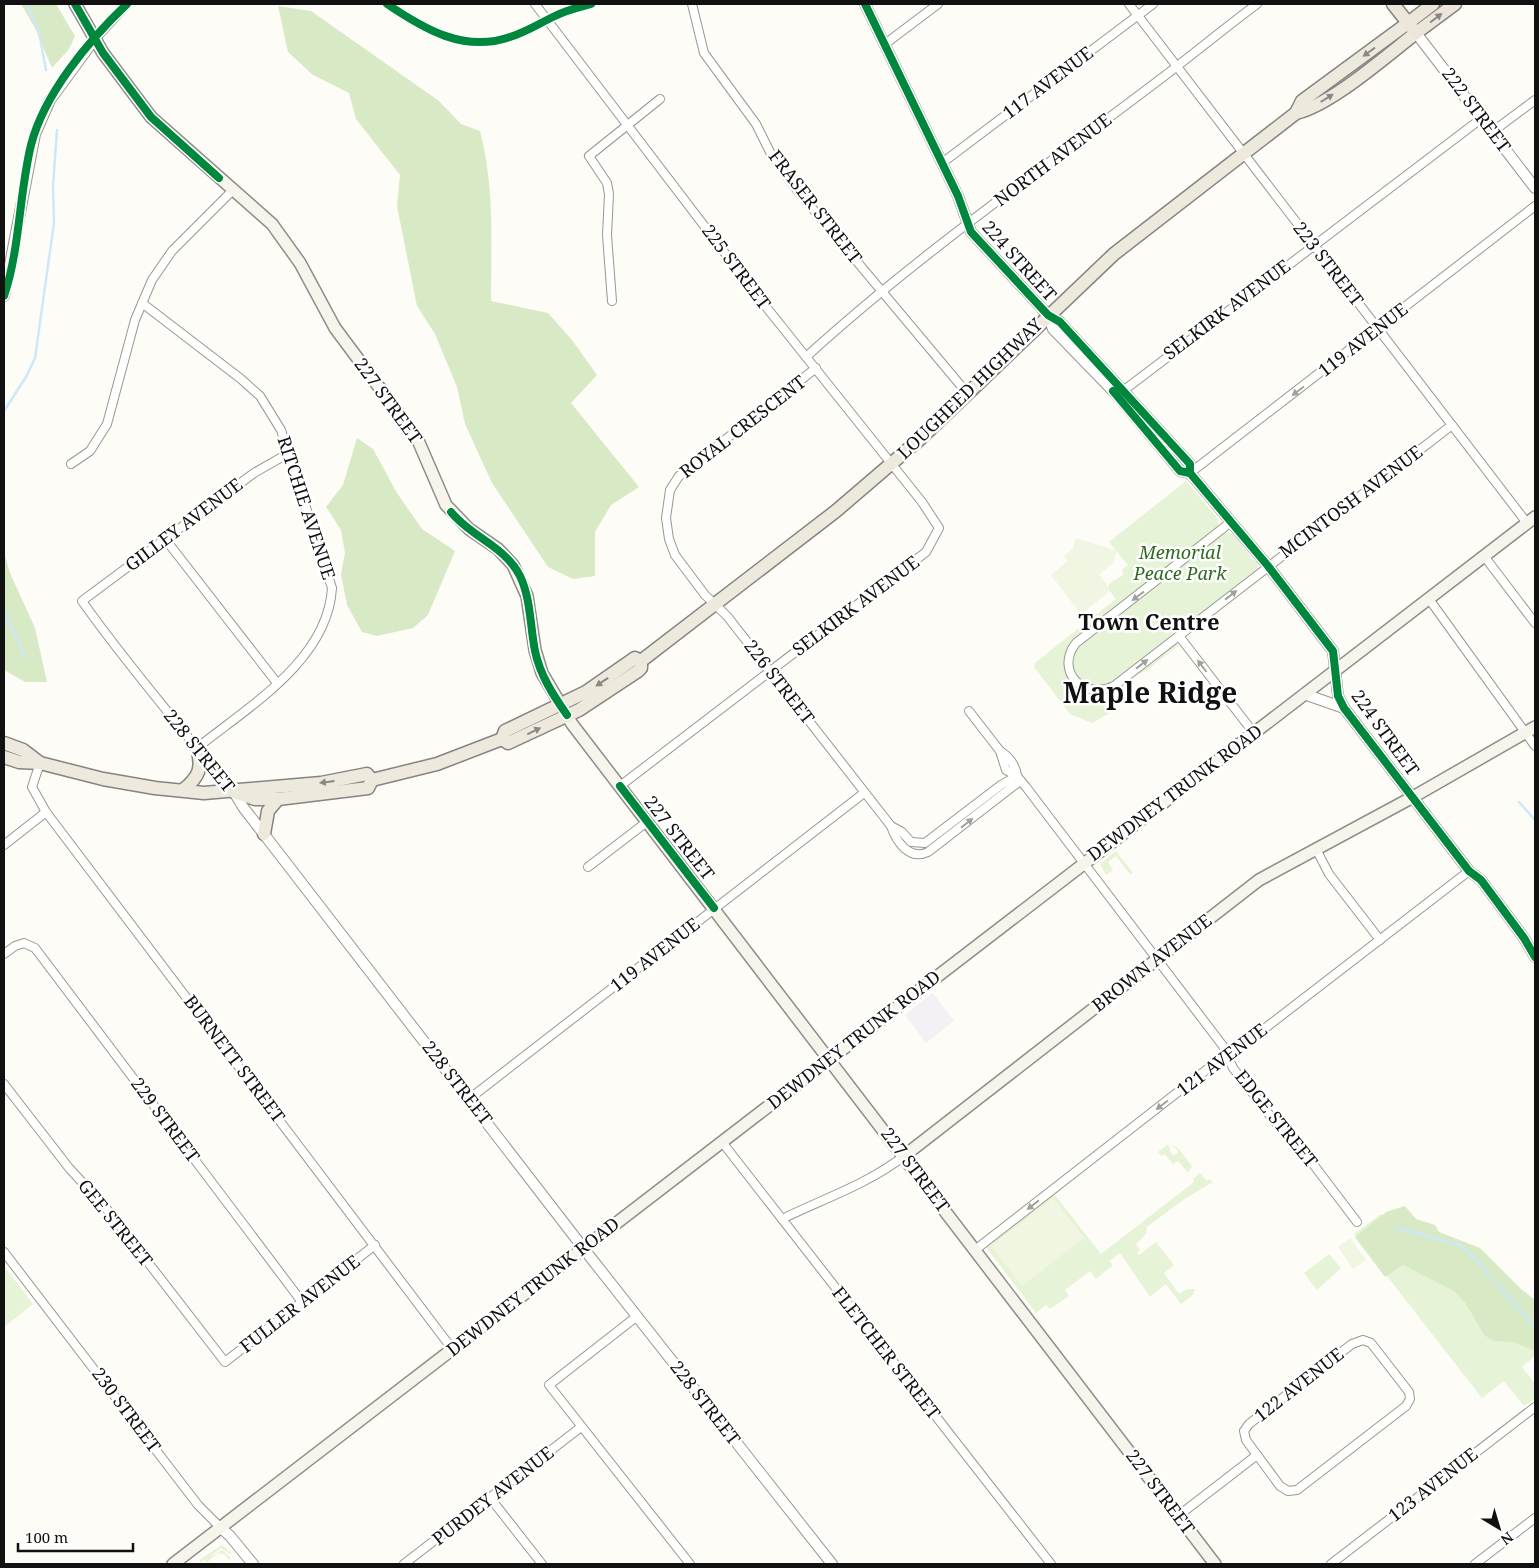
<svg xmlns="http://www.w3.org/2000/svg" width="1539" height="1568" font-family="'Noto Serif',serif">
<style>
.industrial{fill:#f5f0f3}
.green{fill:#e7f3d7}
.forest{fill:#d8eac5}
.pitch{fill:#f0f6e1}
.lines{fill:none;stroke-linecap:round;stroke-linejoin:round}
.stream{stroke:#cde8f7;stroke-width:2.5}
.minor-casing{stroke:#979795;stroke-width:10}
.tertiary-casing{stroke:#979795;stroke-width:12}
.secondary-casing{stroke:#8e8d8b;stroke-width:14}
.primary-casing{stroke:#858482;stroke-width:15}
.trunk-casing{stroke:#858482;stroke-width:15}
.minor{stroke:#fffffe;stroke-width:8}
.tertiary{stroke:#fffffe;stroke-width:10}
.secondary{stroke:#f6f4eb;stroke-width:11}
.primary{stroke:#ede9dc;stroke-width:12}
.trunk{stroke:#ece5da;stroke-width:12}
.cycleway-casing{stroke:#fff;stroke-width:11}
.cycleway{stroke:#00873e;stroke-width:8}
.oneway{fill:#898680}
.oneway2{fill:#8a8881}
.oneway3{fill:#a0a09f}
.labels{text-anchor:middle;stroke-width:5;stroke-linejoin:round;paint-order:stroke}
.street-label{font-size:18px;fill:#111;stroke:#fff}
.park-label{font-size:18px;font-style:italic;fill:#2f6b1f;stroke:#fff}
.district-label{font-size:22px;font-weight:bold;fill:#111;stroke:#fff}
.town-label{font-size:28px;font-weight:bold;fill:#111;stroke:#fff}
</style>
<rect width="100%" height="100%" fill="#fdfcf7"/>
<path class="industrial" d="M933,993L954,1021L926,1043L905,1015Z"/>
<g class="green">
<path d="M1186,481L1218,519L1219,527L1223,533H1233L1252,559L1257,562L1258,568L1174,637L1179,645L1146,671L1131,677L1110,698L1118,708L1092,723L1070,714L1034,667L1036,662L1116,599L1108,589L1109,584L1123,575L1122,570L1128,565L1109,542Z"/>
<path d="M1116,851L1118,854L1133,873L1130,874L1116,856L1108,862L1113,870L1106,875L1100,864Z"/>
<path d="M1168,1144L1178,1148L1192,1166L1188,1173L1178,1161L1173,1164L1165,1154L1161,1156L1158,1152L1168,1144L1172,1155L1177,1154L1178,1150Z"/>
<path d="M1200,1173L1207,1181L1209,1179L1213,1182L1183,1200L1147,1227L1146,1234L1136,1244L1140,1250L1137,1253L1139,1255L1156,1242L1174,1265L1164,1273L1179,1294L1187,1289H1195L1193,1295L1181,1304L1166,1284L1150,1297L1120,1253L1110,1261L1113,1265L1096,1279L1090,1271L1065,1290L1069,1296L1050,1309L1046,1305L1036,1313L986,1247L1073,1179L1055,1195L1101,1254L1194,1182L1193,1179Z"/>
<path d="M1381,1214L1397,1234L1535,1344V1356L1522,1367L1535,1383V1399L1524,1406L1504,1381L1482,1398L1354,1234Z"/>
<path d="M1329,1254L1341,1268L1317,1290L1304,1273Z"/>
<path d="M4,1266L33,1304L4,1327Z"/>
<path d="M222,1545L234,1556L221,1548L209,1557L222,1550L231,1558L229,1560L225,1554L218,1553L206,1563V1559L201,1562L199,1560Z"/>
</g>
<g class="forest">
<path d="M21,4H56L75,36L69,49L52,68L35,28Z"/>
<path d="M278,6L311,11L439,101L461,124L480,131C495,190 491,241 491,301L548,313L572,340L597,375L571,403L639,487L611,505L595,532V576L573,579L548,567L492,483L465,424L457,387L435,334L417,306L397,206L400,175L356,119L349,93L313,75L288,52Z"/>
<path d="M357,438L373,449L397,493L422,529L455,551L428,615L413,628L377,636L362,632L347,605L341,574L345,553L341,530L326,507L343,485Z"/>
<path d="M4,552L10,573L35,628L47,682H25L4,670Z"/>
<path d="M1405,1206L1416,1219L1435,1225L1439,1232L1480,1248L1521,1289L1535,1300V1351L1513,1342L1494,1341L1484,1335L1466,1304L1454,1291L1403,1265L1385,1277L1355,1237L1386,1212Z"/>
</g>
<g class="pitch">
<path d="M1076,538L1117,551L1112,564L1099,574L1107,585L1109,592L1081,614L1051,575L1068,561L1064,556L1073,549Z"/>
<path d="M1053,1198L1084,1238L1022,1286L991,1246Z"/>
<path d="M1350,1238L1366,1260L1353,1269L1338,1247Z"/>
</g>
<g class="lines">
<g class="stream">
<path d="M27,4L39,32L46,70"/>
<path d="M4,411L26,377L35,358L54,223L53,186L57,130"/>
<path d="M4,611L25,657"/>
<path d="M1519,802L1535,820"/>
<path d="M1397,1228L1460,1245L1477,1260L1490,1277"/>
<path d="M1495,1282L1535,1327"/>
</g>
<defs>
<g id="minor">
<path d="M387,4C424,29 464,53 510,37C526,32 540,23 555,16C566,10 580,7 591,4"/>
<path d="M535,4L763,303L922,502L939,528L926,552L620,786"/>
<path d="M692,4L704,53L756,124L771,154L797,190L967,393"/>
<path d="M1129,4L1527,523"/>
<path d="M94,40L127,4"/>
<path d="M885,44L938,4"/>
<path d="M1492,132L1535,100"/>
<path d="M942,163L1153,4"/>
<path d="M612,301L607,235L609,194L607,183L589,156L660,99"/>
<path d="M142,303L241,379L260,396L281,430L332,588C328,660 248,707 197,748"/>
<path d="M806,357C919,254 1045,167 1167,74C1197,51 1226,27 1257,4"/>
<path d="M816,368L679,476L670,490L666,518L669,539L675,555L705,595L727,616L891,826C896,841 909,861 928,852L1020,781"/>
<path d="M1119,394L1482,118"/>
<path d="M71,464L90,451L107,424L135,320L152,280L172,251L233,190"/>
<path d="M1190,473L1535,206"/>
<path d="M1231,522L1076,643C1054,671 1084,701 1114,686L1452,425"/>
<path d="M166,540L277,683"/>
<path d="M1484,556L1535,623"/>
<path d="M1429,599L1535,746"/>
<path d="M1179,636L1253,732"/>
<path d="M969,711L1000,751L1006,770L1017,776L1026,787L1223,1046L1233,1068L1286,1136L1294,1139L1357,1222"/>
<path d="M1000,751C1009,756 1016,766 1017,776"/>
<path d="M40,763L32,787L46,812L453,1350"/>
<path d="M234,792C221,771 203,756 188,737C152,692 115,648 82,601L254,473L289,453"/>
<path d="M891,826L902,832L911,842L925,843L1001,785L1017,776"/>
<path d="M4,845L46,812"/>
<path d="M1316,849L1329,874L1380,940"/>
<path d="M588,867L648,821"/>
<path d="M4,954L15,946L24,943L35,948L302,1302"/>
<path d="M4,1084L69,1168L106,1208L225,1362L375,1245"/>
<path d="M469,1099L864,793"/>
<path d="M722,1142L1051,1564"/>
<path d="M782,1219C823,1199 868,1184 904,1156"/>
<path d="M975,1250L1219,1060L1229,1056L1469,871"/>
<path d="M4,1252L198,1505L220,1527"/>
<path d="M636,1317L549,1385L690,1564"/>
<path d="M1363,1340L1371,1343L1409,1392L1410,1399L1406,1406L1297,1490L1288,1491L1280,1486L1246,1440L1244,1431L1249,1424L1352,1344Z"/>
<path d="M491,1499L542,1564"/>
<path d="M1178,1516L1257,1455"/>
<path d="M404,1564L581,1427"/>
<path d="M1331,1564L1535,1407"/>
<path d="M1475,1564L1535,1518"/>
</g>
<g id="tertiary">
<path d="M865,4L958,196L971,232L1048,315L1060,322L1190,464V473L1268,566L1333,651L1338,696L1344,708L1469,871L1481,880L1524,938L1535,957"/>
<path d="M1416,33L1535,188"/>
<path d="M4,296L35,134L50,100L94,40"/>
<path d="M1048,315L1053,329L1117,395L1180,471L1190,473"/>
<path d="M1304,694L1344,708"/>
<path d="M234,792L243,807L591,1258L832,1564"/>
<path d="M220,1527L230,1536L253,1564"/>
</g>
<g id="secondary">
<path d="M75,4L103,53L151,117L272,224L300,263L335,328L417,438L446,505L469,529L498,549L513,565L527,596L535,650L542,673L572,724L1215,1564"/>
<path d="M904,1156L1259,880L1413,797L1535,727"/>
<path d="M173,1564L1535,517"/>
</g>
<g id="primary">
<path d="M1296,113L1302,101L1408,23"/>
<path d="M641,661L836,511L920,439L1114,254L1296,113C1331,105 1386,56 1416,33"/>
<path d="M502,739L508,743L579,710L638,671L641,668V661"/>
<path d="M4,743L23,750L40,763"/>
<path d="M4,757L19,762L40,763L103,779L155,788L204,793L321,783L367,774L372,780"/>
<path d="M183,790C199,777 203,768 197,748"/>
<path d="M234,792L255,799H278L368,788L372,780L437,764L502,739L505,731L586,692L635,658L641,661"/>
<path d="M264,834L268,811L278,799"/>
</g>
<g id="trunk">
<path d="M1393,4L1416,33L1455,4"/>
<path d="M1408,23L1433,4"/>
</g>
</defs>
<use href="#minor" class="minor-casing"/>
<use href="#tertiary" class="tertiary-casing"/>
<use href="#secondary" class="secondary-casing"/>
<use href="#primary" class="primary-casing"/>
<use href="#trunk" class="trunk-casing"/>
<use href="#minor" class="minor"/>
<use href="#tertiary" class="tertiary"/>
<use href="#secondary" class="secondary"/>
<use href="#primary" class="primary"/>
<use href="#trunk" class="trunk"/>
<defs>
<g id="cycleway">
<path d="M75,4L103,53L151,117L219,178"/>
<path d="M387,4C424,29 464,53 510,37C526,32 540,23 555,16C566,10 580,7 591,4"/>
<path d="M865,4L958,196L971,232L1048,315L1060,322L1190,464V473L1268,566L1333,651L1338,696L1344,708L1469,871L1481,880L1524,938L1535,957"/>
<path d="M4,296C20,249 19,194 31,145C44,94 89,40 127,4"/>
<path d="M1113,391L1180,471L1190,473"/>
<path d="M451,512C471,537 505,546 520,576C531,599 530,626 535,651C540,675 553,695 567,715"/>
<path d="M620,786L714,908"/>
</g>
</defs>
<use href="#cycleway" class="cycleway-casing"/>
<use href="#cycleway" class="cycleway"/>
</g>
<defs><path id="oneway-solid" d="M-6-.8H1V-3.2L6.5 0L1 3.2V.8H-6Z" transform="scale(1.25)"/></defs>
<use class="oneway" href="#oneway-solid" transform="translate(1436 18) rotate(-37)"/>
<g class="oneway2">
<use href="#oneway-solid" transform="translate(1369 52) rotate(144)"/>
<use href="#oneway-solid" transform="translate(1327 98) rotate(-32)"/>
<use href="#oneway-solid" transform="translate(602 682) rotate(146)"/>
<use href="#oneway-solid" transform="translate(534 731) rotate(-26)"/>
<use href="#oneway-solid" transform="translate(327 782) rotate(173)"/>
</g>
<g class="oneway3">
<use href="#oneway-solid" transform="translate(1298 391) rotate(143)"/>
<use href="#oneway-solid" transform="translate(1231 595) rotate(-38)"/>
<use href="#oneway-solid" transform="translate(1138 596) rotate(143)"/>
<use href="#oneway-solid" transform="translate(1142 664) rotate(-38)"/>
<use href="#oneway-solid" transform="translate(1202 666) rotate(-127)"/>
<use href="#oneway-solid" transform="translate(967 823) rotate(-38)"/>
<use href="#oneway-solid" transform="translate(1162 1105) rotate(143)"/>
<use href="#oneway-solid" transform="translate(1033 1205) rotate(142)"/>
</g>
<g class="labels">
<g class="street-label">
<text transform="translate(1048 83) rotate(-37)" y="6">117 AVENUE</text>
<text transform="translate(1476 110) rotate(53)" y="6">222 STREET</text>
<text transform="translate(1053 160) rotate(-37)" y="6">NORTH AVENUE</text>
<text transform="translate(815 207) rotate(52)" y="6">FRASER STREET</text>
<text transform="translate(1019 261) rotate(48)" y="6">224 STREET</text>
<text transform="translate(1328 264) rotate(52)" y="6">223 STREET</text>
<text transform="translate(736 267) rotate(53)" y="6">225 STREET</text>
<text transform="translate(1227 310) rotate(-37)" y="6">SELKIRK AVENUE</text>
<text transform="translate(1363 340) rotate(-38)" y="6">119 AVENUE</text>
<text transform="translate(970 389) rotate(-44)" y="6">LOUGHEED HIGHWAY</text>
<text transform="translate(388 401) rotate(54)" y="6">227 STREET</text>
<text transform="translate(743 427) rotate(-38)" y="6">ROYAL CRESCENT</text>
<text transform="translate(1351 502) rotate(-37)" y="6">MCINTOSH AVENUE</text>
<text transform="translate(306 508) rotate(72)" y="6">RITCHIE AVENUE</text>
<text transform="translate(184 525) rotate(-37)" y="6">GILLEY AVENUE</text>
<text transform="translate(856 606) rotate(-37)" y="6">SELKIRK AVENUE</text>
<text transform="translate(779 682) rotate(52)" y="6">226 STREET</text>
<text transform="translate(1385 733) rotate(54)" y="6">224 STREET</text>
<text transform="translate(199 751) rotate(51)" y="6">228 STREET</text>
<text transform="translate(1175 793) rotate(-37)" y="6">DEWDNEY TRUNK ROAD</text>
<text transform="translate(679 838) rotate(52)" y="6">227 STREET</text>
<text transform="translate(655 955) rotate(-38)" y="6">119 AVENUE</text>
<text transform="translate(1152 963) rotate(-38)" y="6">BROWN AVENUE</text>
<text transform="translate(854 1040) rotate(-38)" y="6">DEWDNEY TRUNK ROAD</text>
<text transform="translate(234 1059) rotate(53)" y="6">BURNETT STREET</text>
<text transform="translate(1222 1060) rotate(-37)" y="6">121 AVENUE</text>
<text transform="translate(457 1083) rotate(52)" y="6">228 STREET</text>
<text transform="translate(1276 1119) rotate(51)" y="6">EDGE STREET</text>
<text transform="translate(165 1120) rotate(53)" y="6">229 STREET</text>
<text transform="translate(915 1170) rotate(53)" y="6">227 STREET</text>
<text transform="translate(115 1223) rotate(51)" y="6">GEE STREET</text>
<text transform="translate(533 1287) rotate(-38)" y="6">DEWDNEY TRUNK ROAD</text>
<text transform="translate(300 1304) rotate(-38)" y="6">FULLER AVENUE</text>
<text transform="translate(886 1353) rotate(52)" y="6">FLETCHER STREET</text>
<text transform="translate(1299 1385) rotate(-38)" y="6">122 AVENUE</text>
<text transform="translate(705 1403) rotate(52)" y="6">228 STREET</text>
<text transform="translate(126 1410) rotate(53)" y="6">230 STREET</text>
<text transform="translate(1433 1485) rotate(-38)" y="6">123 AVENUE</text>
<text transform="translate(1160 1492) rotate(53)" y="6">227 STREET</text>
<text transform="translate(493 1496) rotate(-38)" y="6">PURDEY AVENUE</text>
</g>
<g class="park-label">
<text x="1180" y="559">Memorial<tspan x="1180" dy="21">Peace Park</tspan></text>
</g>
<g class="district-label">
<text x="1149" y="630">Town Centre</text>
</g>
<g class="town-label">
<text x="1150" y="703">Maple Ridge</text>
</g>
</g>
<rect width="1539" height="1568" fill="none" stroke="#111111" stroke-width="10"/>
<g transform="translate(1499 1528) rotate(142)" stroke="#ffffff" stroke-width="4" paint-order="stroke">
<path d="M0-4L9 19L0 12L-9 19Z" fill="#111111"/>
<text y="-8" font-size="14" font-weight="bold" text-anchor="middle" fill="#111111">N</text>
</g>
<path d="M18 1543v8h115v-8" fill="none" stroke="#111111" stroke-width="2.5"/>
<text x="25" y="1543" font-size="15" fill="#111111" stroke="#ffffff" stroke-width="4" paint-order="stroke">100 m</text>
</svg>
